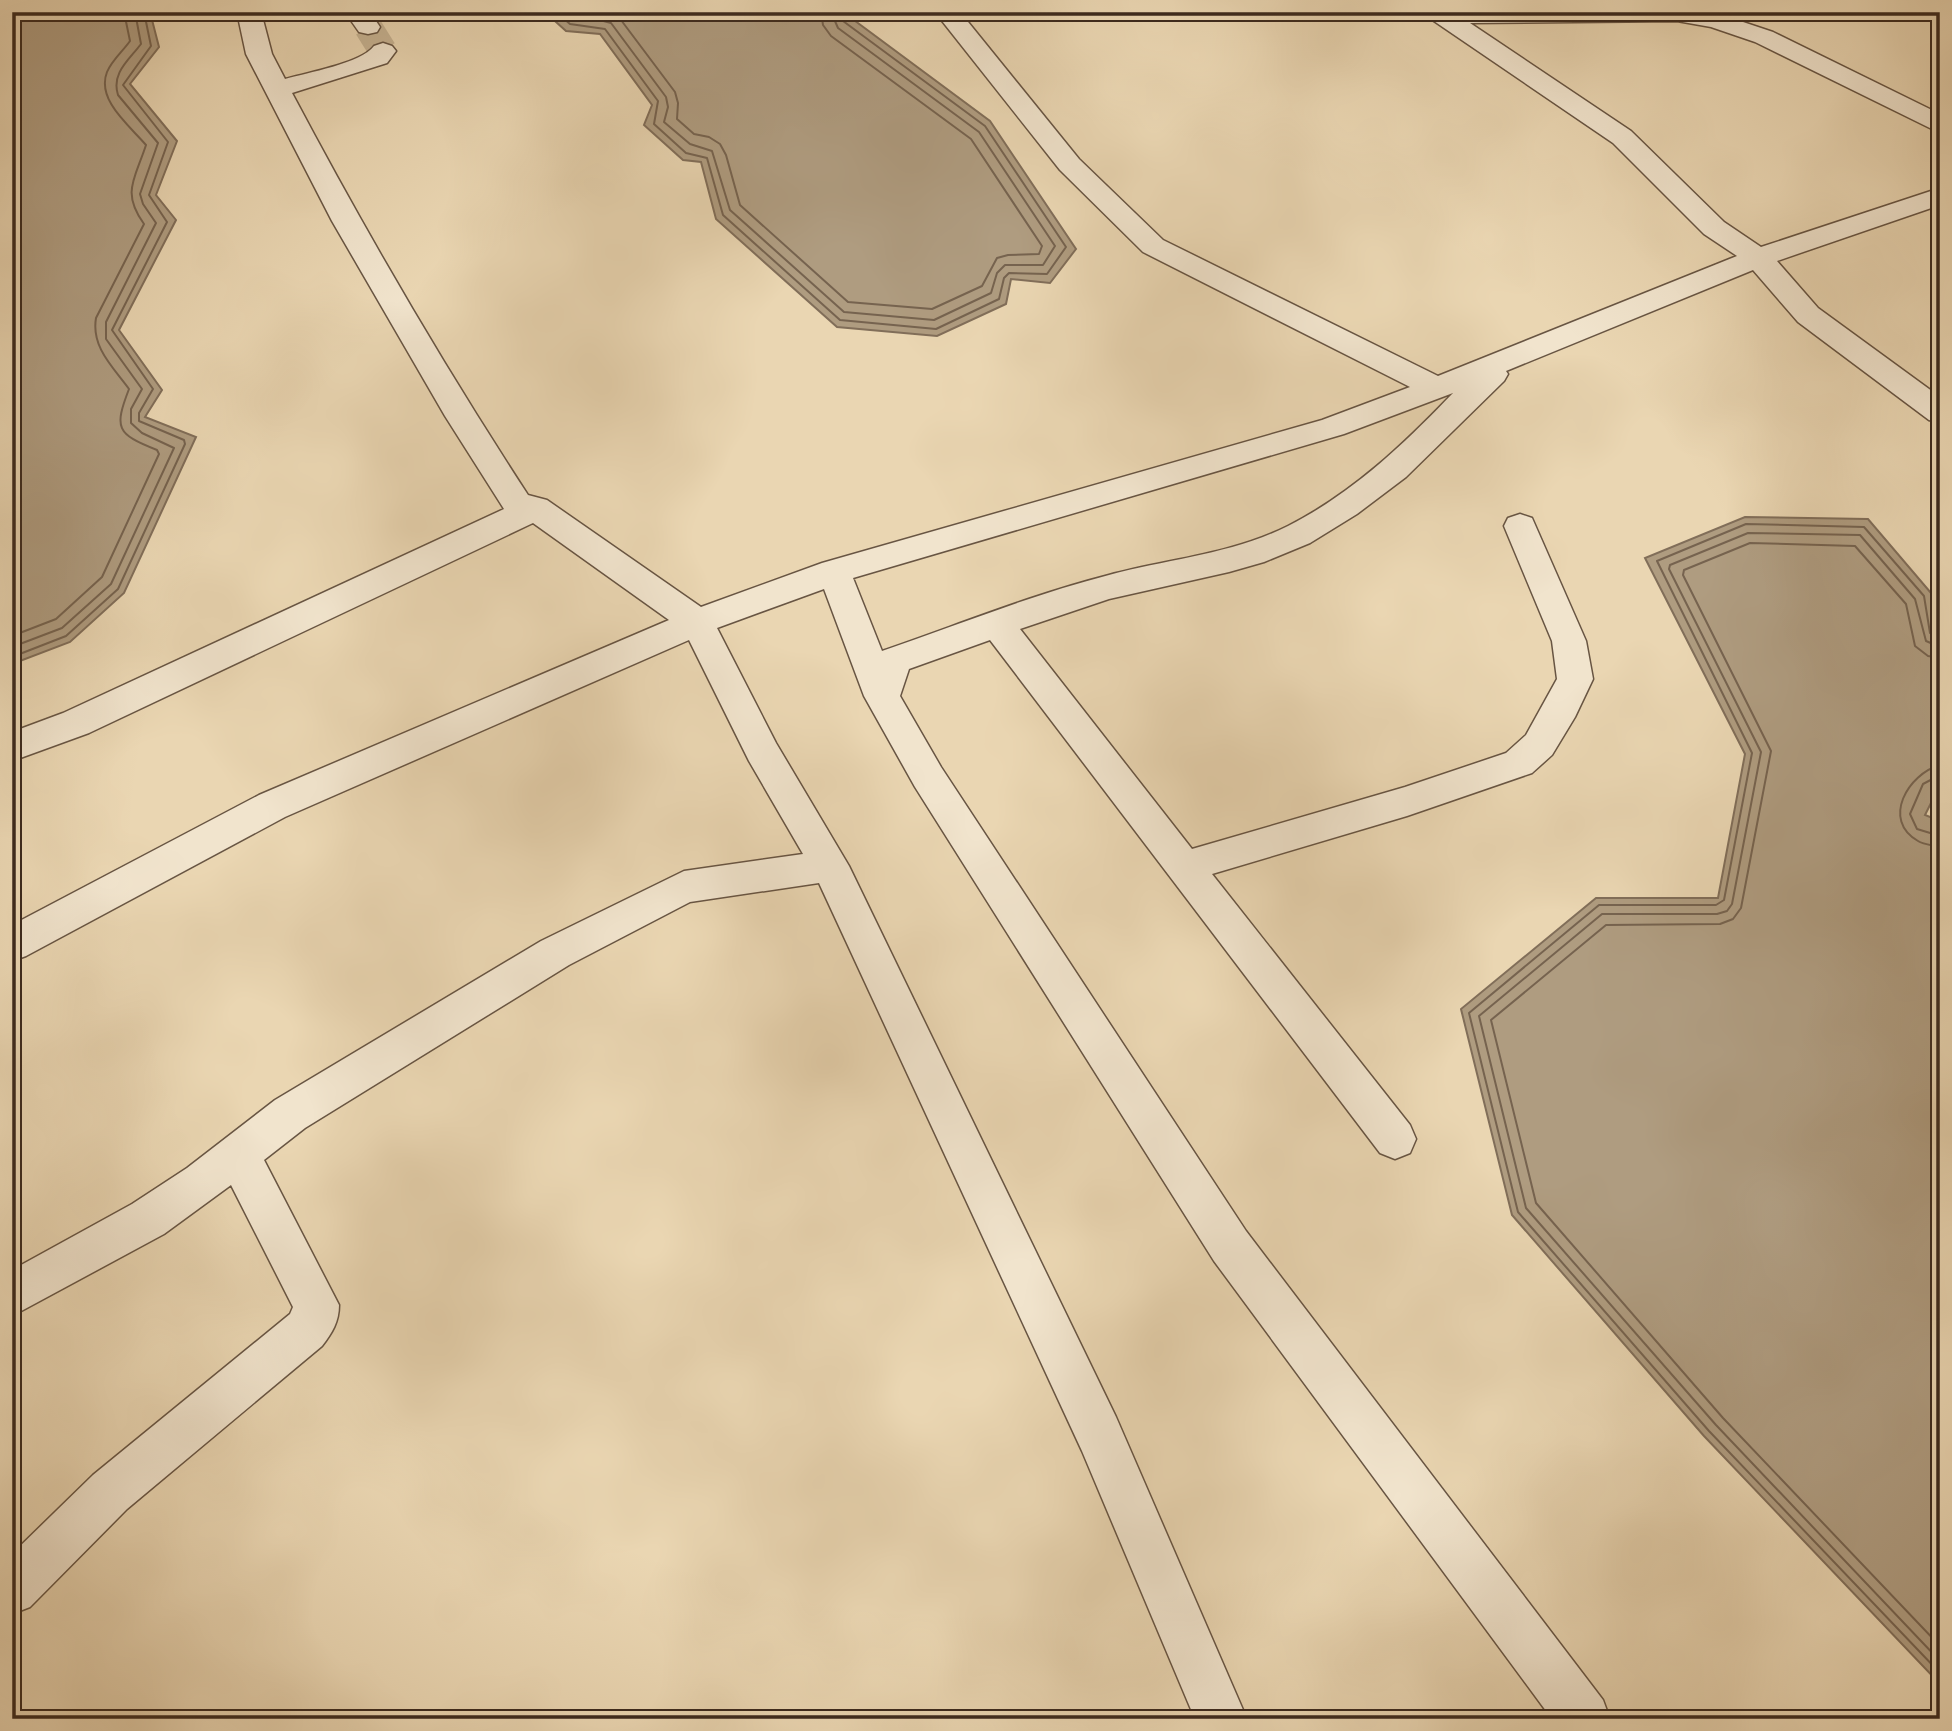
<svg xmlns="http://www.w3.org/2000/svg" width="1952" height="1731" font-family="Vollkorn,serif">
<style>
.water{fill:#af9c80;stroke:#816e59;stroke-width:2}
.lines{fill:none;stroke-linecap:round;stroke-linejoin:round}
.shore{stroke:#76634f;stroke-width:2}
.minor-tunnel{stroke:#c7b494;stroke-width:28;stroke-dasharray:28 14;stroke-linecap:butt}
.minor-casing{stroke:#685543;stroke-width:3}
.minor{fill:#f1e4cd;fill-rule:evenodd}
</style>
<rect width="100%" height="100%" fill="#ead6b2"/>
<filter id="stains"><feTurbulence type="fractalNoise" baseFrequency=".00286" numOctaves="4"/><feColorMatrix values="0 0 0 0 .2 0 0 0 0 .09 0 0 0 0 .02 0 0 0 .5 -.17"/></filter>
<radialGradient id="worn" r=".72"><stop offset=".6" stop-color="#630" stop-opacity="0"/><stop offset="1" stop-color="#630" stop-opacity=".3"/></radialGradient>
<g class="water">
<path d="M12,12H150L159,47L130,84L177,141L156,195L176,220L119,330L162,390L145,417L196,437L124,593L70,642L12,664Z"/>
<path d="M545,12H843L990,121L1076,249L1050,283L1011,279L1006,304L937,336L837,327L716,219L701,162L683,160L644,125L652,105L600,34L566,31Z"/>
<path d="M1745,517L1868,519L1931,593L1940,653V785L1925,815L1940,821V1684L1704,1436L1512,1215L1461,1009L1596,898H1718L1745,754L1645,558Z"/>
</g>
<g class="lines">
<g class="shore">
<path d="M556,12L570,24L605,29L658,101L654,124L686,153L707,158L723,215L840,320L936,329L999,299L1004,278L1009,273L1047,274L1066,247L985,126L843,21L840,12"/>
<path d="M569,12L611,23L666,97L668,107L664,122L690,144L712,151L730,210L844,312L934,320L991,293L997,273L1005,265H1043L1055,246L979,132L838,28L831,12"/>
<path d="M615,12L675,92L678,103L677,119L694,134L709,137L720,144L726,155L740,205L848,302L932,309L982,286L997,258L1008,255L1039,254L1042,246L971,139L831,36L823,25L821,12"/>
<path d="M12,636L56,619L102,577L159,454L157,450C116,434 114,428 129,389C113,367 91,347 96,318L144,224C121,192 135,179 146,145C130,126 96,100 107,72C112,60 123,51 130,41L124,12"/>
<path d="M1940,639L1930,633L1924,596L1864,527L1746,524L1657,561L1752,753L1724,900L1716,905H1599L1469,1013L1518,1212L1709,1431L1940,1673"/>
<path d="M12,647L62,628L111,584L174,448L142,433L131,423V409L142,389L106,339V322L156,223L143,204L140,194L158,143L118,95C111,73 129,60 141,44L135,12"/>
<path d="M1940,647L1926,641L1915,599L1860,535L1748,533L1670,565L1669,569L1761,752L1732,904L1727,911L1717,914H1602L1479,1016L1526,1208L1716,1425L1940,1661"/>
<path d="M12,657L66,636L118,589L185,444L184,440L139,421V413L153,389L112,330L167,222L149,195L168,142L123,85L151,46L144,12"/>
<path d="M1940,658L1928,656L1915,646L1906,604L1855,546L1750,543L1684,570L1683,575L1771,751L1741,908L1733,919L1720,924L1606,925L1491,1020L1536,1203L1723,1418L1940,1646"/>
<path d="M1940,765C1908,774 1881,820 1918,841C1924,845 1933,845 1940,847"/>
<path d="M1940,775L1923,784L1910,814L1917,829L1940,836"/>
</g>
<path class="minor-tunnel" d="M368,27L383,51"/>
<defs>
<g id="minor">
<path d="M237,12H261L272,54L285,79C306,73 362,63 374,46L383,43L392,46L396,51L387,63L292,93C365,231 443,365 528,495L547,500L701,607L822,563L1322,420L1410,387L1143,252L1060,170L935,12H960L1079,159L1163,240L1438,376L1737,256L1704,234L1613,143L1428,17L1425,12L1716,13L1773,32L1940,114V133L1755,42L1711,27L1677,21L1470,23L1631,131L1724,222L1761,247L1940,188V205L1777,261L1818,308L1940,397V423L1929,420L1798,322L1753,270L1506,371L1508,374L1504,381L1406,477L1357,514L1310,543L1264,562L1229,572L1109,599L1020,629L1192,849L1405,787L1506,753L1526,735L1557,679L1552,641L1504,526L1508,518L1520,514L1532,518L1586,641L1593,679L1575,717L1552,755L1532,773L1407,816L1212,874L1410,1125L1416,1139L1410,1153L1395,1159L1380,1153L990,640L909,669L900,696L941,767L1246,1231L1603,1700L1610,1719H1552L1214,1261L915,787L864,696L824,589L717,628L776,743L849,866L1116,1417L1247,1719H1195L1082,1451L819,883L690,902L569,965L305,1128L264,1160L339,1305C339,1322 332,1333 322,1346L127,1509L30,1607L12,1614V1554L93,1475L290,1314L293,1307L231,1185L164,1234L12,1316V1270L132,1204L187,1168L275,1100L541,941L684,871L803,854L749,761L689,640L285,817L26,956L12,961V925L259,795L669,620L533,523L89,733L12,761V732L63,713L504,509L445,416L332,221L246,54ZM1453,393C1404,444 1353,493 1288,526C1232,554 1169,559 1109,575C1031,595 958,625 882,651L853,578L1344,434Z"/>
<path d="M345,12H370L380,27L377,32L368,34L359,32Z"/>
</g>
</defs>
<use href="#minor" class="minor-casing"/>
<use href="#minor" class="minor"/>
</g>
<rect width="1952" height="1731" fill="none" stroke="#ead6b2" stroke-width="42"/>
<rect x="14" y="14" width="1924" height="1703" fill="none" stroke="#3c2a1e" stroke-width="3.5"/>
<rect x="21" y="21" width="1910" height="1689" fill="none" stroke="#3c2a1e" stroke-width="2"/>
<rect width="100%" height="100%" filter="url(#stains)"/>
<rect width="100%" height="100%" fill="url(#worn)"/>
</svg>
